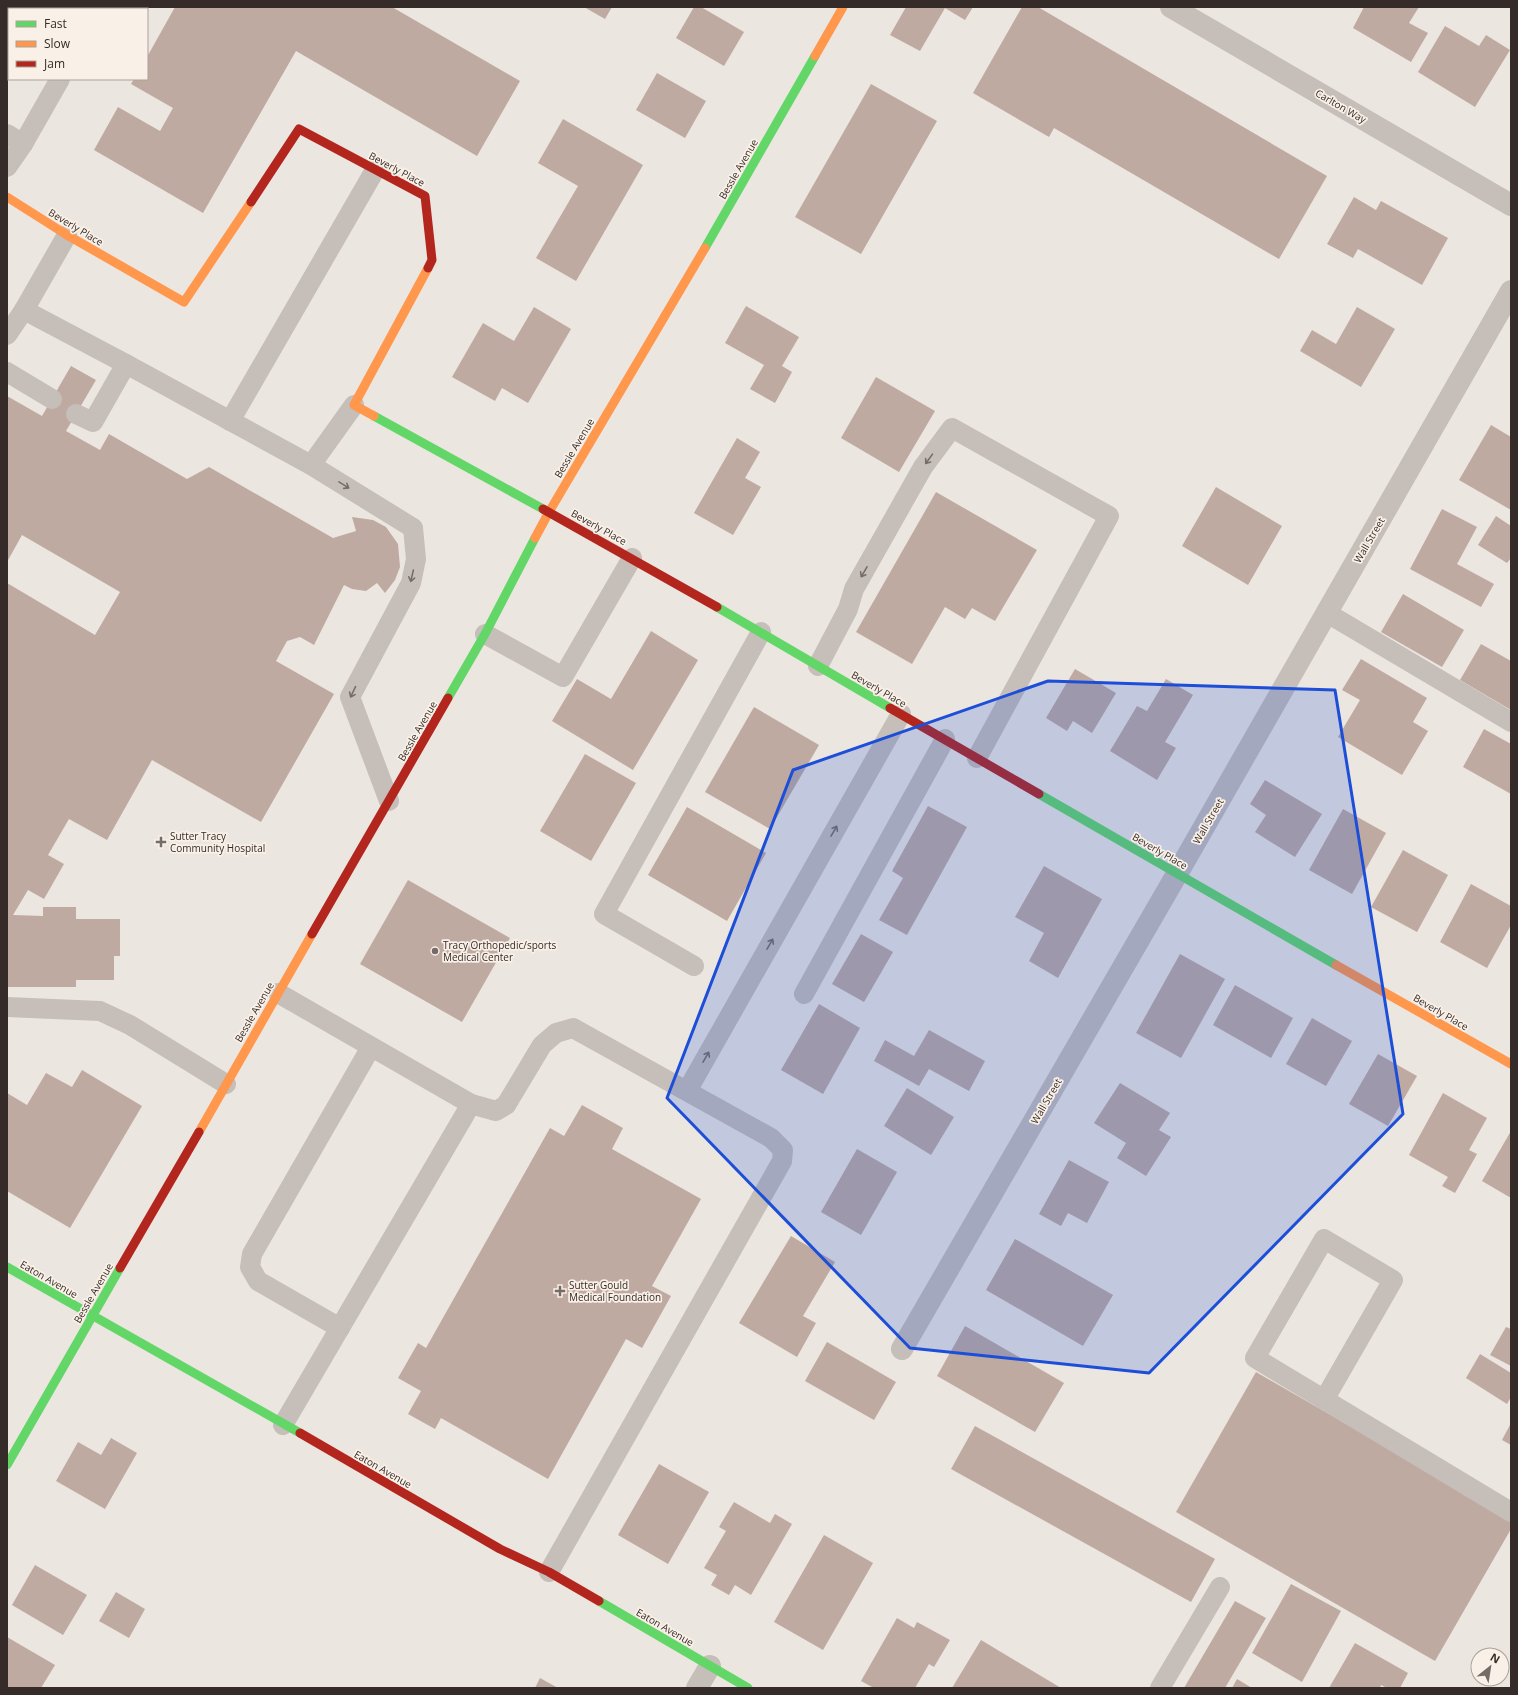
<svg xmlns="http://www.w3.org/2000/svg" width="1518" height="1695" font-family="'Open Sans',sans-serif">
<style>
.building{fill:#bfaaa2}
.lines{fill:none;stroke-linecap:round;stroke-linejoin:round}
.lane{stroke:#c5beb9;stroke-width:20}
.street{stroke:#c5beb9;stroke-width:22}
.fast{stroke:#63d668;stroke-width:9}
.slow{stroke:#ff974d;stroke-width:9}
.jam{stroke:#b3261e;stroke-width:9}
.oneway{stroke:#766d69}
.marked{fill:#1d4ed8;fill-opacity:0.2;stroke:#1d4ed8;stroke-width:3;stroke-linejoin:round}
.poi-dot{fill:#756c68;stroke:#f9f0e7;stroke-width:1.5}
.labels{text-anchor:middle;stroke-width:3.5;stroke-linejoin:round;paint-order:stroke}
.street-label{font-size:10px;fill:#352b28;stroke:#f9f0e7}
.poi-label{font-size:10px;fill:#352b28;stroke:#f9f0e7;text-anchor:start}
</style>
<rect width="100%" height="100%" fill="#ece6e0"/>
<g class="building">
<path d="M175,7H392L520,81L477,156L296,51L203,213L94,150L118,107L160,131L173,108L131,84L134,79H147V57Z"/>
<path d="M584,7H612L605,19Z"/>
<path d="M694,7H701L744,32L724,66L676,38Z"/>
<path d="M906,7H973L965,20L945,8L920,51L890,35Z"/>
<path d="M1022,7H1038L1327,176L1279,259L1054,128L1049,137L973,93Z"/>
<path d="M1364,7H1419L1409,23L1428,33L1411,62L1353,28Z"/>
<path d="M1445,26L1479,46L1486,35L1510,50L1475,107L1418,72Z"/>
<path d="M657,73L706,101L685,138L636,110Z"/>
<path d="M871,84L937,121L861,254L795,217Z"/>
<path d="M563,119L643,165L576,281L536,258L578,186L538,163Z"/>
<path d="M1354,197L1376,210L1381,201L1448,238L1422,285L1358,249L1353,258L1327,244Z"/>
<path d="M746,306L799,337L782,366L792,372L775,403L750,389L764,365L725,343Z"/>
<path d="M534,307L571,329L528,403L502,388L495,401L452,377L483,323L514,341Z"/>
<path d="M1357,307L1395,329L1361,387L1300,351L1312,330L1336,344Z"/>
<path d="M71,366L96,380L66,431L100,450L109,434L187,479L209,467L333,538L356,531L352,517L373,520L386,527L398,544L400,567L395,580L385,593L377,583L366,591L352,589L344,585L314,645L300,637L287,641L276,661L334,694L261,822L152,760L107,840L69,819L48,855L64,864L44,899L28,890L13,915L43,916V907H76V919H120V956H114V980H76V987H7V583L95,635L120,592L22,535L7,562V396L42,416Z"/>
<path d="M876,377L935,411L899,472L841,438Z"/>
<path d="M1491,425L1511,437V510L1459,480Z"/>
<path d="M737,438L760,452L745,478L761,487L733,535L694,513Z"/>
<path d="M1216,487L1282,526L1248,585L1182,546Z"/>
<path d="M936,492L1037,550L995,621L972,608L965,619L945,607L912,664L856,632Z"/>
<path d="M1442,509L1477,527L1457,564L1494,584L1481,607L1410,569Z"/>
<path d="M1496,516L1511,526V558L1507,563L1478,545Z"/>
<path d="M1403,594L1464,630L1442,667L1381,632Z"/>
<path d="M651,631L698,660L633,770L552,721L577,679L611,699Z"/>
<path d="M1481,644L1511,661V710L1460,680Z"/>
<path d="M1361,659L1427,698L1413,722L1428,731L1402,775L1338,737L1360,700L1342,690Z"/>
<path d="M1075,669L1116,693L1092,733L1073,721L1067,731L1046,718Z"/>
<path d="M1166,679L1193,695L1165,742L1176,748L1157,780L1110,751L1137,706L1147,711Z"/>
<path d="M754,707L819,745L770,829L705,792Z"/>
<path d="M1484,729L1511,744V794L1463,767Z"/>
<path d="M585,754L636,783L591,861L540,831Z"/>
<path d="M1265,780L1322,814L1295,857L1255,832L1266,815L1250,804Z"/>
<path d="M928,806L967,827L907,935L879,920L903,878L892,871Z"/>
<path d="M687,807L766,853L727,921L648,875Z"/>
<path d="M1343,809L1386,833L1352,894L1309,870Z"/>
<path d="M1403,850L1448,875L1417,932L1371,907Z"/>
<path d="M1044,866L1102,899L1058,978L1029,961L1044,933L1015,917Z"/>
<path d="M408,880L510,938L462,1022L360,964Z"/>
<path d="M1471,884L1511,906V925L1487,968L1440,942Z"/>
<path d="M861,934L893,952L864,1002L832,984Z"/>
<path d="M1180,954L1225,979L1181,1058L1136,1033Z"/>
<path d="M1235,985L1293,1018L1271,1058L1213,1025Z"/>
<path d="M819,1004L860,1028L823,1094L781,1070Z"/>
<path d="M1312,1018L1352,1041L1326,1086L1286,1064Z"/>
<path d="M929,1030L985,1061L969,1091L929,1069L919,1086L874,1061L885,1040L914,1056Z"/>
<path d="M1378,1054L1417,1076L1388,1126L1349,1104Z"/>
<path d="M82,1070L142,1106L70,1228L7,1191V1093L27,1105L46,1073L72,1087Z"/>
<path d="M1120,1083L1170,1113L1159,1130L1171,1137L1146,1176L1117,1158L1126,1143L1094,1123Z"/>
<path d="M907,1088L954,1117L931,1155L884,1126Z"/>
<path d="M1443,1093L1487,1118L1469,1150L1477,1154L1455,1193L1442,1186L1448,1177L1409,1155Z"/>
<path d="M582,1105L623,1128L612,1149L701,1199L652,1286L671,1296L642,1348L626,1339L548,1479L441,1418L435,1429L408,1414L421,1391L398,1378L418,1343L426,1348L550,1128L564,1136Z"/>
<path d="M1511,1131V1198L1482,1181Z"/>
<path d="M857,1149L897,1172L861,1235L821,1212Z"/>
<path d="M1069,1160L1109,1182L1087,1223L1068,1213L1061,1226L1039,1214Z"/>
<path d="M791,1236L835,1262L803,1316L816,1323L797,1357L739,1323Z"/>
<path d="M1015,1239L1113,1295L1083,1346L986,1290Z"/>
<path d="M965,1326L1064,1383L1035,1432L937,1376Z"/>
<path d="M1506,1327L1511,1329V1366L1490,1355Z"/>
<path d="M827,1342L896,1382L874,1420L805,1381Z"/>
<path d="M1480,1354L1511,1373V1397L1507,1404L1466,1378Z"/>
<path d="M1256,1372L1511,1519V1529L1435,1661L1176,1512Z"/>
<path d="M1511,1423V1445L1502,1440Z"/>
<path d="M975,1426L1215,1559L1191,1602L951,1469Z"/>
<path d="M111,1438L137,1453L105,1509L56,1481L78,1442L101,1455Z"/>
<path d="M659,1464L709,1492L668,1564L618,1535Z"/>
<path d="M734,1502L770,1523L775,1514L792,1524L751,1595L735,1585L729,1595L711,1585L717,1575L704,1568L726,1531L719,1527Z"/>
<path d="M824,1535L873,1563L823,1650L774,1622Z"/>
<path d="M35,1565L87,1595L63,1635L12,1605Z"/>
<path d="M1291,1584L1341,1611L1302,1682L1252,1653Z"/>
<path d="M116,1592L145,1609L129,1638L99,1621Z"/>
<path d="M1235,1601L1266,1618L1225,1688H1184Z"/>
<path d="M897,1618L914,1628L917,1622L950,1640L934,1667L929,1664L915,1688H874L861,1681Z"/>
<path d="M7,1637L55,1665L41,1688H7Z"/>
<path d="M981,1640L1061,1688H952Z"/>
<path d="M1355,1643L1408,1673L1400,1688H1387L1381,1685L1380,1688H1329Z"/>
<path d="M540,1678L558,1688H535Z"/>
<path d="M1237,1679L1252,1688H1232Z"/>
</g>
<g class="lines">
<g class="lane">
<path d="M100,9L101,7"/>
<path d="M7,134L23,144"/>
<path d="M7,167L23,144L60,79"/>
<path d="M24,310L67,235"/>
<path d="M7,335L24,310L126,364L311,465L354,405"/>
<path d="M7,372L52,399"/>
<path d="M76,414L93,422L126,364"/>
<path d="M230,421L375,170"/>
<path d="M311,465L413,528L416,559L411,583L350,697L389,801"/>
<path d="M1327,613L1511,722"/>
<path d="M485,634L563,677L632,558"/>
<path d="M818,666L848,609L854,589L923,467L952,428L1109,516L977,758"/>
<path d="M694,966L604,914L761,632"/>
<path d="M278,993L471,1104L283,1425"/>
<path d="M804,994L945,739"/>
<path d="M7,1007L100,1011L130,1025L226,1084"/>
<path d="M687,1091L901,714"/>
<path d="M471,1104L496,1111L506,1105L542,1045L556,1033L573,1028L771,1138L783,1150L782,1161L549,1572"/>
<path d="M340,1328L258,1281L250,1267L252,1254L371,1047"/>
<path d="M1324,1400L1393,1280L1324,1239L1255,1358L1511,1512"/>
<path d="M1160,1688L1220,1587"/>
</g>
<g class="street">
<path d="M1171,7L1511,205"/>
<path d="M902,1349L1177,874L1511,291"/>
<path d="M697,1688L710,1666"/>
</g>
<g class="fast">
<path d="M705,248L815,56"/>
<path d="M374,416L543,509"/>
<path d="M717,607L890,708"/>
<path d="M448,698L485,634L535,538"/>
<path d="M1039,794L1336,965"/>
<path d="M7,1267L300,1433"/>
<path d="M7,1465L120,1268"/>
<path d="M599,1601L748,1688"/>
</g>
<g class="slow">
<path d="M815,56L843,7"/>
<path d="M7,197L67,235L184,302L251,202"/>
<path d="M374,416L354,405L428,268"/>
<path d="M535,538L549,512L705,248"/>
<path d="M1336,965L1511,1064"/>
<path d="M199,1132L312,934"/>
</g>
<g class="jam">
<path d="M251,202L299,129L425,196L432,260L428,268"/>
<path d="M543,509L717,607"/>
<path d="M890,708L1039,794"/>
<path d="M312,934L448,698"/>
<path d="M120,1268L199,1132"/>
<path d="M300,1433L500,1549L549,1572L599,1601"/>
</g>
</g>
<defs><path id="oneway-shaft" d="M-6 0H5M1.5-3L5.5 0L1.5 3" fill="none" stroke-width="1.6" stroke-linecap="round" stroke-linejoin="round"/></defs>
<g class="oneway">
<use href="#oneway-shaft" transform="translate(929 459) rotate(126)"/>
<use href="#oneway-shaft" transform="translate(344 485) rotate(32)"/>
<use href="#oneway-shaft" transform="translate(864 572) rotate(120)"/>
<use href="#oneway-shaft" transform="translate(412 576) rotate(103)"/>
<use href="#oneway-shaft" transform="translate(353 692) rotate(115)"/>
<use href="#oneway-shaft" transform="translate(834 831) rotate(-60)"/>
<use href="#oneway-shaft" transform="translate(770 944) rotate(-60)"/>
<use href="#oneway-shaft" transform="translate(706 1057) rotate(-60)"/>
</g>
<path class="marked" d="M1048,681L1335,690L1403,1114L1149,1373L910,1348L667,1098L793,770Z"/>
<g class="poi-dot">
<path d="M159 836h4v4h4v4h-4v4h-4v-4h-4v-4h4z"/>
<circle cx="435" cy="951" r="4"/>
<path d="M558 1285h4v4h4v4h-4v4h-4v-4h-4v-4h4z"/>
</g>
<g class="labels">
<g class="street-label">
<text transform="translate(1341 106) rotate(30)" y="4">Carlton Way</text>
<text transform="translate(397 169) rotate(28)" y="4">Beverly Place</text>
<text transform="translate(738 169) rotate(-60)" y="4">Bessle Avenue</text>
<text transform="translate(76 227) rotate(31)" y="4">Beverly Place</text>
<text transform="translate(574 448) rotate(-59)" y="4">Bessle Avenue</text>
<text transform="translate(599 527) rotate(29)" y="4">Beverly Place</text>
<text transform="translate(1369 540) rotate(-60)" y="4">Wall Street</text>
<text transform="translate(879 689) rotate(30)" y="4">Beverly Place</text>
<text transform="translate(417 731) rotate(-60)" y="4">Bessle Avenue</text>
<text transform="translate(1208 821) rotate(-60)" y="4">Wall Street</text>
<text transform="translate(1160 851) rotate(30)" y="4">Beverly Place</text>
<text transform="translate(254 1012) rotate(-60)" y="4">Bessle Avenue</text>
<text transform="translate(1441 1012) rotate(30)" y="4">Beverly Place</text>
<text transform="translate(1046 1101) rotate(-60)" y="4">Wall Street</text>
<text transform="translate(49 1279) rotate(30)" y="4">Eaton Avenue</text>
<text transform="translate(93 1293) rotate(-60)" y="4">Bessle Avenue</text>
<text transform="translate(383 1469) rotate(30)" y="4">Eaton Avenue</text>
<text transform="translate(665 1627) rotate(30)" y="4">Eaton Avenue</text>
</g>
<g class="poi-label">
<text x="170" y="840">Sutter Tracy<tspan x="170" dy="12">Community Hospital</tspan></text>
<text x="443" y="949">Tracy Orthopedic/sports<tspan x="443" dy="12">Medical Center</tspan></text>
<text x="569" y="1289">Sutter Gould<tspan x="569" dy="12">Medical Foundation</tspan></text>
</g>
</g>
<rect width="1518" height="1695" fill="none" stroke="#352b28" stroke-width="16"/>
<rect x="8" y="8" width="140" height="72" fill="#f9f0e7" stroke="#aba19b"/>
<rect x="16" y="21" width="20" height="6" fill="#63d668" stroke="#aba19b"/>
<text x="44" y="28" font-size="12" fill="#352b28">Fast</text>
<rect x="16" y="41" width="20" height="6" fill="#ff974d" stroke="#aba19b"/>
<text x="44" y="48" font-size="12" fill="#352b28">Slow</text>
<rect x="16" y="61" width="20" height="6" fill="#b3261e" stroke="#aba19b"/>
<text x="44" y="68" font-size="12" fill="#352b28">Jam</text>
<g transform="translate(1490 1667) rotate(30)"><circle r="19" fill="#f9f0e7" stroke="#aba19b"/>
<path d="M0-3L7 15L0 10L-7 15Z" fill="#756c68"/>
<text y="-6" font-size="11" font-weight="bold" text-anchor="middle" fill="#352b28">N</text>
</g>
</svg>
